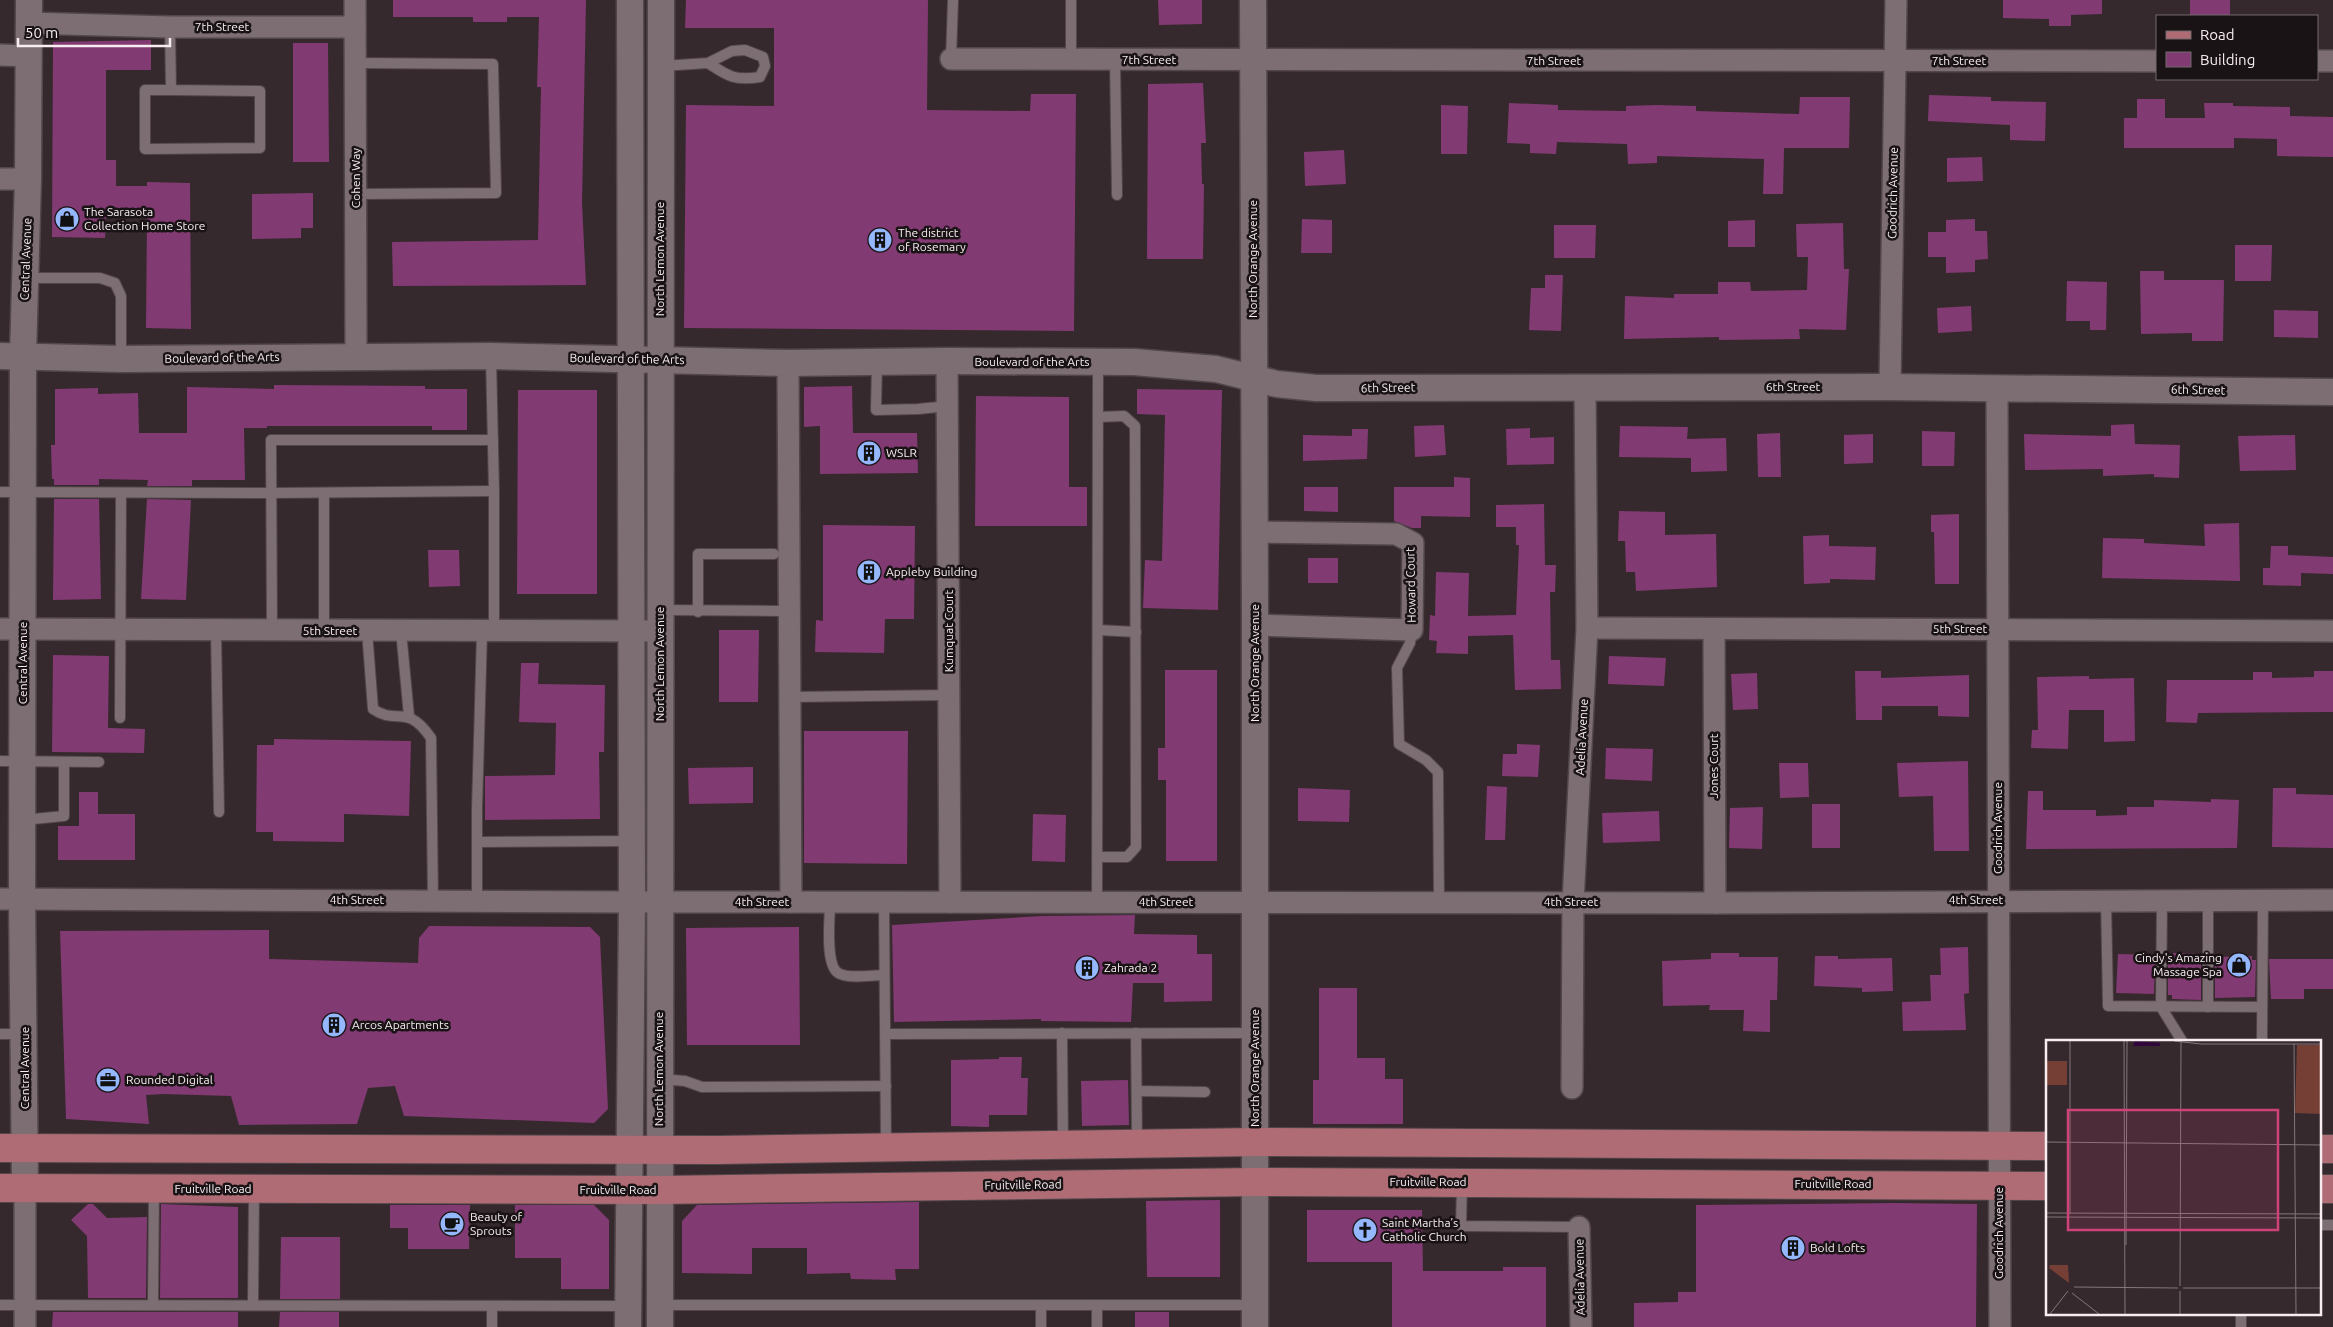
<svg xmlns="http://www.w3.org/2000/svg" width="2333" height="1327" font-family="Ubuntu,sans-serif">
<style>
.building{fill:#823a72}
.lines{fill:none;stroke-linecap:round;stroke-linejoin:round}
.service-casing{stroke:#51464a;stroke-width:12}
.minor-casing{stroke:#51464a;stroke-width:24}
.tertiary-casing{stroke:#51464a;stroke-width:29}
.primary-casing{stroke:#51464a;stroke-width:30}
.service{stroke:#7d6e73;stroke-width:10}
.minor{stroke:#7d6e73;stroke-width:21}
.tertiary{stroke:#7d6e73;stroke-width:26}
.primary{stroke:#af6c75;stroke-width:28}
.labels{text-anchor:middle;stroke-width:5;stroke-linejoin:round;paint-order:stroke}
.street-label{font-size:12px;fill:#f7edf0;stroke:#191315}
.poi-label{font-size:12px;fill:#f7edf0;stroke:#191315;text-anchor:start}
.inset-road{fill:none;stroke:#83777b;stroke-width:1}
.view{fill:#cd4379;fill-opacity:0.15;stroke:#cd4379;stroke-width:2.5}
.inset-edge{fill:none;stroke:#f7edf0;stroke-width:2.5}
</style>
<rect width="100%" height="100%" fill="#36292d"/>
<g class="building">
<path d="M393,0H586L582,203L586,285L393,286L392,242L538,240L541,87H537L539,17H507V22H473V17H393Z"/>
<path d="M686,0H928L927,110L1030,111L1031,94H1076L1074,331L684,328L686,105L774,106V28H685Z"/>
<path d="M1158,0H1202V24L1159,25Z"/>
<path d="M2003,0H2102V14L2071,15V26H2049V19L2003,18Z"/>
<rect x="2190" y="0" width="40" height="16"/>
<path d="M151,40V70H106V160H116V186H147V182L190,183L191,329L146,328L147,215H106L105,238L52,237L53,42Z"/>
<path d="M293,43H328L329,162H293Z"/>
<path d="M1203,83L1206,143H1201L1202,184H1204L1203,259H1147L1148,84Z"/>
<path d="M1929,95L1991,97V101L2046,102L2045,141L2010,140V125L1928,121Z"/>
<path d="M1800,97H1850L1849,148H1784L1783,194H1763L1764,159L1657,156V163L1628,164L1627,144L1557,142L1556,154L1530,153V144L1507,143L1509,103L1558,105V110L1626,111V106L1656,105L1696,106V111L1799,114Z"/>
<path d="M2137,99H2165V118H2205L2204,103H2233V106L2290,107V116L2333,117V157L2277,156V139L2234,138V148H2124V118H2137Z"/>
<path d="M1441,105L1468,106L1467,154H1441Z"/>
<path d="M1344,150L1346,184L1305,186L1304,152Z"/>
<path d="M1982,157L1983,181L1947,182V158Z"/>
<path d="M313,193V228H301V238L252,239V194Z"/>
<path d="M1302,219L1332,220V253H1301Z"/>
<path d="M1975,219V231H1987L1988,259L1975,260V272L1946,273V257H1928V232H1946V220Z"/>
<path d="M1755,220V247H1728V221Z"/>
<path d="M1843,223L1844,269H1849L1846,330L1799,329L1800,339L1719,340V337L1624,339L1625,296L1674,298V294H1718V282H1750L1751,291L1807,290L1808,257H1797L1796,224Z"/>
<path d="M1554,225H1596L1595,258H1554Z"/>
<path d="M2235,245H2272L2271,281H2235Z"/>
<path d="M2140,271H2164V280H2224L2223,341H2192V333L2141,334Z"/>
<path d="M1545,275H1563L1561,331L1529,330L1531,288H1545Z"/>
<path d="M2067,281L2107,282L2106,330H2090V321H2066Z"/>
<path d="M1971,306L1972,331L1938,333L1937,308Z"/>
<path d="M2274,310L2318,311V338L2274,337Z"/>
<path d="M274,385L425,386V389H467V430H432V426H267V428H244L245,480H192V486H147L148,480L99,479V485H54V479H52L51,445H55V389L98,388V394L138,393L139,433H187V387L274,389Z"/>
<path d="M852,386L853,433H917L918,473L820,474V426L804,427V387Z"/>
<path d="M1137,389L1222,390L1218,610L1143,608L1145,560L1162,561L1165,415L1137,414Z"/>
<path d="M518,390H597V594H517Z"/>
<path d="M976,396L1069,397V487H1087V526H975Z"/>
<path d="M2134,424L2135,444L2180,445L2179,478L2154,477V474L2103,476V469L2025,470L2024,434L2111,436V425Z"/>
<path d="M1444,425L1446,455L1415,457L1414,426Z"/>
<path d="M1620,426L1688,427L1687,439L1726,438L1727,471L1691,472V458L1619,457Z"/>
<path d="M1530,428V438L1554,437V464L1507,465L1506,429Z"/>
<path d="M1352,429H1368L1367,459L1303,461V435L1352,436Z"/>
<path d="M1922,431L1955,432L1954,466H1922Z"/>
<path d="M1780,433L1781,477H1758L1757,434Z"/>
<path d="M1873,434V463L1844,464V435Z"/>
<path d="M2295,435L2296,470L2240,471L2238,436Z"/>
<path d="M1454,477L1470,478V517L1421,516V528H1412L1394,521V487H1454Z"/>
<path d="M1304,487H1338V512L1304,511Z"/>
<path d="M54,499H99L101,599L53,600Z"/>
<path d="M147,499L191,500L186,600L141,599Z"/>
<path d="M1544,504L1545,565H1556L1555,592H1550L1551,660H1560L1561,689L1515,690L1513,635L1468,636V654L1436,653L1437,641L1429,640L1430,615L1435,616L1436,572L1469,573L1468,616L1516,615L1519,545H1516V527H1496V505Z"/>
<path d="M1619,511L1665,512V535L1716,534L1717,587L1636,591L1635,572H1626L1625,541H1618Z"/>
<path d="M1959,514V584H1935L1934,532H1931V515Z"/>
<path d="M2239,523L2240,581L2102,578L2103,538L2144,539V543L2205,546L2204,524Z"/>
<path d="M823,525L915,526L914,619H885L884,653L815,652L816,620L823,621Z"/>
<path d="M1829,535V546L1876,547L1875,580L1830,579V583L1804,584L1803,536Z"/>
<path d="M2271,546H2288V555L2333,557V574L2301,573V586L2263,585V568H2270Z"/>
<path d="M428,550H459L460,586L429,587Z"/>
<rect x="1308" y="558" width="30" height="25"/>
<path d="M719,630H759L758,702H719Z"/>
<path d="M53,655L109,656L108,728L145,729L144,753L52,752Z"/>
<path d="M1609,656L1666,658L1664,686L1608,684Z"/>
<path d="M521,663H539L538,684L605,685L604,752H599L600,819L485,820V776L555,775L556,723L519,722Z"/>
<path d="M1165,670H1217V861H1166V780H1158V748H1165Z"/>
<path d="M1855,671H1881V678L1969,675V717L1938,716V706H1882V720H1856Z"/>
<path d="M2314,671H2333V712L2198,713L2197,723L2166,722L2167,680H2253V672H2272V678L2314,677Z"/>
<path d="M1757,673L1758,709L1733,710L1731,674Z"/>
<path d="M2089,676V679L2134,678L2135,741L2104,742V710H2069L2068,749L2031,748L2032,730H2038L2037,677Z"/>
<path d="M804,731H908L907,864L804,863Z"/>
<path d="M274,739L411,741L409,816L344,814V842L273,841V832H256L257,745H274Z"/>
<path d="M1517,744L1540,745L1538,777L1502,776L1503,754H1517Z"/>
<path d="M1606,748L1653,749L1652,781L1605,779Z"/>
<path d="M1968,761L1969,851H1934L1933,796L1899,797L1897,763Z"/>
<path d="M1779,763H1808L1809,797L1780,798Z"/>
<path d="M753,767V803L689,804L688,768Z"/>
<path d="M1487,786L1507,787L1505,840H1485Z"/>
<path d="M1298,788L1350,790L1349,822L1298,821Z"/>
<path d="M2273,788H2296V794L2333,795V848L2272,847Z"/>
<path d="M2028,791H2043V810H2096V816L2127,815V807H2154V800L2211,802V799L2239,800L2237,848L2026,849Z"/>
<path d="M79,792H98V814H135V860H58V826H79Z"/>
<rect x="1812" y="804" width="28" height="44"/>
<path d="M1763,807L1762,849L1729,848L1730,808Z"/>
<path d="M1659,811L1660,841L1603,843L1602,813Z"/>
<path d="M1033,814L1066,815L1065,862L1032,861Z"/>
<path d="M1135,915L1134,934L1197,935V954H1212V1001L1164,1002V983H1133L1131,1022L1041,1021V1019L894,1022L892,925L1041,916Z"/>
<path d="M429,926L590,927L600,937L608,1109L594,1123L404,1116L395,1086L368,1088L357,1124L239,1125L231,1096L163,1094L146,1095L149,1124L66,1119L60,931L269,930V959L418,963L419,938Z"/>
<path d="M799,927L800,1045H687L686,928Z"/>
<path d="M1968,947L1969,993L1964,994L1966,1030L1903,1031L1902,1002L1931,1001L1930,975H1941L1940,948Z"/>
<path d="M1711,953H1739V957H1778L1777,1000H1770V1032L1743,1031L1744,1010H1709L1710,1005L1663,1006L1662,961L1711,959Z"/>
<path d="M2173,953L2201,954V1000L2172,999V995H2168V955H2173Z"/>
<path d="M2118,954L2155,955L2154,994L2116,993Z"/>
<path d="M1815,956H1838V959L1892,958L1893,991L1862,992V988L1814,986Z"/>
<path d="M2252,956V960H2256L2255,997L2215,998V957Z"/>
<path d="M2269,959H2333V989H2304V999H2271Z"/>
<path d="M1319,988H1357V1058H1385V1079H1403V1124H1313V1080H1319Z"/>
<path d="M999,1057H1022L1021,1078H1028L1027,1115H989V1127L951,1126V1060L999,1059Z"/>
<path d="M1128,1080L1129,1125L1082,1126L1081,1081Z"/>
<path d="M1220,1200V1277H1147L1146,1201Z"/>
<path d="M919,1202V1269H895L896,1280L851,1279L850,1273L807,1274V1248H752V1274L682,1273V1221L697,1205Z"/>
<path d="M1895,1203L1977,1204L1976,1327H1634V1303L1678,1302V1292H1696V1205Z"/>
<path d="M88,1204H93L107,1218L147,1217L146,1298H88L87,1236L71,1220Z"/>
<path d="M161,1204L238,1207V1298H160Z"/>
<path d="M390,1205H470L469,1249H408V1228H390Z"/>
<path d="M515,1205H594L609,1220V1289H561V1258H515Z"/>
<path d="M1307,1210H1422L1423,1271H1503V1267H1546V1327H1392V1262H1307Z"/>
<path d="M281,1237H340V1299H280Z"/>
<path d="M53,1312H238V1327H52Z"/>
<path d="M280,1312H339V1327H279Z"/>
<rect x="1135" y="1312" width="34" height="15"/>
</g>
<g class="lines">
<defs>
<g id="service">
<path d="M1071,0V61"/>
<path d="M170,27L171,90H145V149L260,148V91L171,90"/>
<path d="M951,59L953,0"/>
<path d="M1115,61L1117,195"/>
<path d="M355,63L493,64L496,193L357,194"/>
<path d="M662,66L708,63L732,51L745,50L763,57L765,66L760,77C736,81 729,77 708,63"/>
<path d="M26,278H100L115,283L121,296V358"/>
<path d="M491,358L494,491V632"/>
<path d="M877,362L876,410L918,409L948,406"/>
<path d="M0,492L271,493L494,491"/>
<path d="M661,610L779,611"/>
<path d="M698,612V554H774"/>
<path d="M1098,630L1136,632"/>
<path d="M1412,630L1410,643L1397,668L1399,744L1426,760L1438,772L1439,902"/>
<path d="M216,631L219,812"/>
<path d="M272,631L271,440H493"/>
<path d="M324,631V493"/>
<path d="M367,631L373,709C397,726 406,702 431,738L433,901"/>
<path d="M401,631L409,716"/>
<path d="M790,697L949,695"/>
<path d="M120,718L121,493"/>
<path d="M0,761L99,762"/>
<path d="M23,820L64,816V762"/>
<path d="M477,842L631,841"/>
<path d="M1097,857H1127L1136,847L1135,426L1124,416L1098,417"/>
<path d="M2106,900L2108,1006L2262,1007"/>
<path d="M2162,900L2161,1007L2182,1041"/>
<path d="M1097,901L1098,362"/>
<path d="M477,902V809L482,632"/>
<path d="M830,902C830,918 824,968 840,974C852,979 871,975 884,975"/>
<path d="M884,902L886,1146"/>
<path d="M2208,1007V900"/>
<path d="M1062,1033L1063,1143"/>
<path d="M1136,1033L1137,1142"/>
<path d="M0,1034H24"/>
<path d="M885,1034L1254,1033"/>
<path d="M2262,1041L2263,900"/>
<path d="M660,1079L685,1081L702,1087L886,1086"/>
<path d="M1137,1091L1205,1092"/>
<path d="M1462,1183L1461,1226L1579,1227"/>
<path d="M2319,1225H2333"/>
<path d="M0,1305L628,1306"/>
<path d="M153,1305L154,1189"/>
<path d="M253,1305L254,1190"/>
<path d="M662,1305H1255"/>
<path d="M1097,1305V1327"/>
<path d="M492,1306V1327"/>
<path d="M1041,1327V1305"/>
<path d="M2241,1327V1313"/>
</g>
<g id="minor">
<path d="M355,0L356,356"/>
<path d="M29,23L170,27H355"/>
<path d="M0,55L29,56"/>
<path d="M951,59L2157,61"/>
<path d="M2317,61H2333"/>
<path d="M0,179H28"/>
<path d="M947,361L950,902"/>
<path d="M788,363L791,902"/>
<path d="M1890,387L1896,0"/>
<path d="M1997,388L2000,1327"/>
<path d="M1254,532L1396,534L1413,543L1412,630L1255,625"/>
<path d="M1587,628L2333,631"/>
<path d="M0,629L660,631"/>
<path d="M1714,629L1715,903"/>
<path d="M0,899L632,902L1715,903L2333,900"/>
<path d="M1572,1088L1573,902L1587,628L1585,386"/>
<path d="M1579,1227L1581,1327"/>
<path d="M25,1327V1187"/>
</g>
<g id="tertiary">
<path d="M1253,0L1255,625V1327"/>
<path d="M0,356L121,359L491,356L788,363L947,361L1134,362L1216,369L1277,384L1316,388L1890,387L2333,392"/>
<path d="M25,1187L22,899L23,356L28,179L29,0"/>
<path d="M628,1327L632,902L630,0"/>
<path d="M660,1327L661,0"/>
</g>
<g id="primary">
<path d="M0,1148L718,1150L1255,1142L2047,1146"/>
<path d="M2319,1149H2333"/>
<path d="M0,1188L659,1190L1255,1182L2047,1186"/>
<path d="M2319,1189H2333"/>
</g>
</defs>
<use href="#service" class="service-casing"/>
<use href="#minor" class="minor-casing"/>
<use href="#tertiary" class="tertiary-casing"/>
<use href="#primary" class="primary-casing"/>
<use href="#service" class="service"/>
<use href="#minor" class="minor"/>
<use href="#tertiary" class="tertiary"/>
<use href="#primary" class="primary"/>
</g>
<defs>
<symbol id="shop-disc" viewBox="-11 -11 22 22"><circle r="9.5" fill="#95b7fd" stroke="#191315"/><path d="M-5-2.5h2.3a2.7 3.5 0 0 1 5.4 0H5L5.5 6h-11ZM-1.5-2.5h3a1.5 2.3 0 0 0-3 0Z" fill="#111"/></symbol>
<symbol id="building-disc" viewBox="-11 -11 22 22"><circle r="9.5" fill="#95b7fd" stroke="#191315"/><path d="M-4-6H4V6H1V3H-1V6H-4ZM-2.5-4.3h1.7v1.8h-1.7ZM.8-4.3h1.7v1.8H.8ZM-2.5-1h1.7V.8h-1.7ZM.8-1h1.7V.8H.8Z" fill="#111"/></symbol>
<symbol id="office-disc" viewBox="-11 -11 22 22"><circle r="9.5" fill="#95b7fd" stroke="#191315"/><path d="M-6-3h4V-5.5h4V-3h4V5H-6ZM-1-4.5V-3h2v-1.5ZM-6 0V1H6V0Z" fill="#111"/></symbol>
<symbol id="cafe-disc" viewBox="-11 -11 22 22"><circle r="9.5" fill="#95b7fd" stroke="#191315"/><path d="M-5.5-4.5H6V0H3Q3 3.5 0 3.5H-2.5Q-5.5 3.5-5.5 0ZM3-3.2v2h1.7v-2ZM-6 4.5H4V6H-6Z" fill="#111"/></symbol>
<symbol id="church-disc" viewBox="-11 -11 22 22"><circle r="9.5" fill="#95b7fd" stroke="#191315"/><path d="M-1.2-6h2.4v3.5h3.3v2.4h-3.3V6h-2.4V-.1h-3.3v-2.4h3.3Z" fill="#111"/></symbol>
</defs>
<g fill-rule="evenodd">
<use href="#shop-disc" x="53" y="205" width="28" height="28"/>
<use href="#building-disc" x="866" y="226" width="28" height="28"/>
<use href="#building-disc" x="855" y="439" width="28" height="28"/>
<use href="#building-disc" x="855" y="558" width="28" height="28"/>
<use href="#shop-disc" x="2225" y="951" width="28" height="28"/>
<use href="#building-disc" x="1073" y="954" width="28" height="28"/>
<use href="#building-disc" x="320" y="1011" width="28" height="28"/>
<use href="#office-disc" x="94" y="1066" width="28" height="28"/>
<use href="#cafe-disc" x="438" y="1210" width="28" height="28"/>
<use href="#church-disc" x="1351" y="1216" width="28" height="28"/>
<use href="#building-disc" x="1779" y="1234" width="28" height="28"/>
</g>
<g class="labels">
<g class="street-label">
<text x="222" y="31">7th Street</text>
<text x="1149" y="64">7th Street</text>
<text x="1554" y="65">7th Street</text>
<text x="1959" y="65">7th Street</text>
<text transform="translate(356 178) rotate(-90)" y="4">Cohen Way</text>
<text transform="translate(1893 193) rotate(-89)" y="4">Goodrich Avenue</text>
<text transform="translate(26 259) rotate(-88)" y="4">Central Avenue</text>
<text transform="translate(660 259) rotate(-90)" y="4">North Lemon Avenue</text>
<text transform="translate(1253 259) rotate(-90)" y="4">North Orange Avenue</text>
<text transform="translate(222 358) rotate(-1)" y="4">Boulevard of the Arts</text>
<text transform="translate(627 359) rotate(1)" y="4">Boulevard of the Arts</text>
<text x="1032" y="366">Boulevard of the Arts</text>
<text x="1793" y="391">6th Street</text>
<text transform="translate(1388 388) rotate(-1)" y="4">6th Street</text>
<text transform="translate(2198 390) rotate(1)" y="4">6th Street</text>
<text transform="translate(1411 585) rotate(-91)" y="4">Howard Court</text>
<text x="1960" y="633">5th Street</text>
<text x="330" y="635">5th Street</text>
<text transform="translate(949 631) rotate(-90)" y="4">Kumquat Court</text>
<text transform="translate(23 663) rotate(-90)" y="4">Central Avenue</text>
<text transform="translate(1255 663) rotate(-90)" y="4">North Orange Avenue</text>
<text transform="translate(660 664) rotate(-90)" y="4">North Lemon Avenue</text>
<text transform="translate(1582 737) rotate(-87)" y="4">Adelia Avenue</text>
<text transform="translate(1714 766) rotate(-90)" y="4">Jones Court</text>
<text transform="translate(1998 828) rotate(-90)" y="4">Goodrich Avenue</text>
<text x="357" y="904">4th Street</text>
<text x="1976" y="904">4th Street</text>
<text x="762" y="906">4th Street</text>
<text x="1166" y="906">4th Street</text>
<text x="1571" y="906">4th Street</text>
<text transform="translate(25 1068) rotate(-90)" y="4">Central Avenue</text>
<text transform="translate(1255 1068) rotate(-90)" y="4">North Orange Avenue</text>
<text transform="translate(659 1069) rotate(-90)" y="4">North Lemon Avenue</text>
<text x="1428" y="1186">Fruitville Road</text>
<text x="1833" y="1188">Fruitville Road</text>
<text transform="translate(1023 1185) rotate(-1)" y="4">Fruitville Road</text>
<text x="213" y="1193">Fruitville Road</text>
<text x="618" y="1194">Fruitville Road</text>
<text transform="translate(1999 1233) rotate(-90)" y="4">Goodrich Avenue</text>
<text transform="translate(1580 1277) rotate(-91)" y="4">Adelia Avenue</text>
</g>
<g class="poi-label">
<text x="84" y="216">The Sarasota<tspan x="84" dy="14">Collection Home Store</tspan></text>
<text x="898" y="237">The district<tspan x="898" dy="14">of Rosemary</tspan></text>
<text x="886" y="457">WSLR</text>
<text x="886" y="576">Appleby Building</text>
<text x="2222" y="962" text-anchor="end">Cindy's Amazing<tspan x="2222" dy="14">Massage Spa</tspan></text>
<text x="1104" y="972">Zahrada 2</text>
<text x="352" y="1029">Arcos Apartments</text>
<text x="126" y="1084">Rounded Digital</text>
<text x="470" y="1221">Beauty of<tspan x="470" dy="14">Sprouts</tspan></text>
<text x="1382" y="1227">Saint Martha’s<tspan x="1382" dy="14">Catholic Church</tspan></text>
<text x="1810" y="1252">Bold Lofts</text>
</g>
</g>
<g transform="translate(2046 1040)">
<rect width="275" height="275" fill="#36292d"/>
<path d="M251,5H275V74L249,73ZM0,21H21V45H0ZM4,225H22L23,243L3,228Z" fill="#753f35"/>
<path d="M89,1L114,3V6H87Z" fill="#31073b"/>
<path class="inset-road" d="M78,1L79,274M128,1L155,4H275M248,4L250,274M0,102L275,105M0,173L275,174M24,174V1M0,177L275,178M80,205L81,1M134,246L135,1M28,247L132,248M137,248H275M26,253L53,274M4,274L22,251M134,274V251"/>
<path class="view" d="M22,70H232V190H22Z"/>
<rect width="275" height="275" class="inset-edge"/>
</g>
<rect x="2156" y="15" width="162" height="65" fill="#191315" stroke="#726a6d"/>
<rect x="2166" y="31" width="25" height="8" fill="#af6c75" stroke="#726a6d"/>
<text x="2200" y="40" font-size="15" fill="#f7edf0">Road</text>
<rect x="2166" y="52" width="25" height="15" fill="#823a72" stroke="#726a6d"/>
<text x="2200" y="65" font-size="15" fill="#f7edf0">Building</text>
<path d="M18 38v8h152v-8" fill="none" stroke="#f7edf0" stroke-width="2.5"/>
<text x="25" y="38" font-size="15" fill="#f7edf0" stroke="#191315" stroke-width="4" paint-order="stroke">50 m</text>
</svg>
